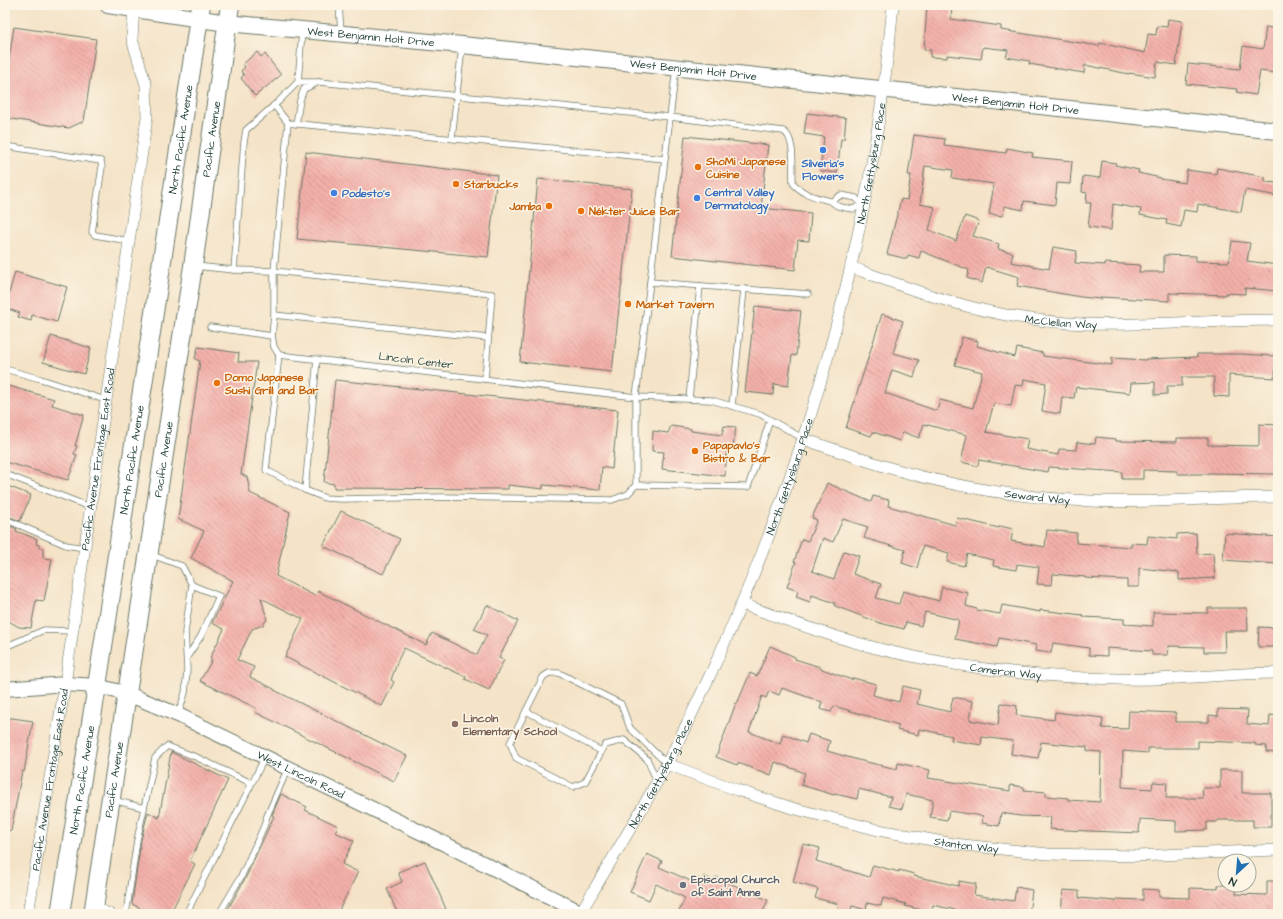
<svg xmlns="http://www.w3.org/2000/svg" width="1283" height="919" font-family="'Architects Daughter',sans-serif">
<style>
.building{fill:url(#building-back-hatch);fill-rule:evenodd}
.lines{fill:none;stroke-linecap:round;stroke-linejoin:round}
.service-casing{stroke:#6a7767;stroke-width:7}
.minor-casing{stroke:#6a7767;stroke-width:12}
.tertiary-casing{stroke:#6a7767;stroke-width:16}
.secondary-casing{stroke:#6a7767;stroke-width:18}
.primary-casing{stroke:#6a7767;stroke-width:20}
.service{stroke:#fff;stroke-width:5.5}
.minor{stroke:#fff;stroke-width:11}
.tertiary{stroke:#fff;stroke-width:14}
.secondary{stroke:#fff;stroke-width:16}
.primary{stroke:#fff;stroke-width:18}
.shop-dot{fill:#3f7fe0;stroke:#fcf5e5;stroke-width:1.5}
.food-dot{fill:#e8710a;stroke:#fcf5e5;stroke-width:1.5}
.education-dot{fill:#8d6e63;stroke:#fcf5e5;stroke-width:1.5}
.worship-dot{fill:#6b7280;stroke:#fcf5e5;stroke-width:1.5}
.labels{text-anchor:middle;stroke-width:3;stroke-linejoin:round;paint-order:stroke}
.street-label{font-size:11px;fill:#1f3d34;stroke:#fcf5e5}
.food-label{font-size:11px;font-weight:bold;fill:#c56008;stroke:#fcf5e5;text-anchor:start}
.shop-label{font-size:11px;font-weight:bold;fill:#366cbe;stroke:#fcf5e5;text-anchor:start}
.education-label{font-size:11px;font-weight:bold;fill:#785e54;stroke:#fcf5e5;text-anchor:start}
.worship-label{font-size:11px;font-weight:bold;fill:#5b616d;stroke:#fcf5e5;text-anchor:start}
</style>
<defs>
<pattern id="building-back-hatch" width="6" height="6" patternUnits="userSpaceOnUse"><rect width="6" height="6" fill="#f4b0aa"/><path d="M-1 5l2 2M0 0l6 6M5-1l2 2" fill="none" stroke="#c5908b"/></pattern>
</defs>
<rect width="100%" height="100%" fill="#fcf5e5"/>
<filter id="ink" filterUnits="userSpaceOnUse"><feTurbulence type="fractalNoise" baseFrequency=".025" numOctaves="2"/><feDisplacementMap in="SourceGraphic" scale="8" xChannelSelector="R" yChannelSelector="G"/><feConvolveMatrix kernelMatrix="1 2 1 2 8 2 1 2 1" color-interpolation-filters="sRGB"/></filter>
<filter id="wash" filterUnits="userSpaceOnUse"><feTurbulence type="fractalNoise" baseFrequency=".012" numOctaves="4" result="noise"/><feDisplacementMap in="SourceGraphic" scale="16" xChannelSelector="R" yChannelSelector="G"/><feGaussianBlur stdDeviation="0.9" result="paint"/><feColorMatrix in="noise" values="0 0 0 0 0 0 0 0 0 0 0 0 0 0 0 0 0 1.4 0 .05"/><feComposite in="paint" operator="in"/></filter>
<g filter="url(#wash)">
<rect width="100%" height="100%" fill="#f4e3c7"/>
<g id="blocks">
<g class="building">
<path d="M927,5H952L951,19L1001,26V30L1099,46L1100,43L1145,53L1148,34L1156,35L1157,26L1167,27L1168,19L1182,21L1176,65L1157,62L1155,77L1129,73V74L1085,65L1084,73L1029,64L1030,61L1006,57L1008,50L983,47L981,59L947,55V58L930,57L931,50H924Z"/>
<path d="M14,27L96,39L84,121L69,128L5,118V85Z"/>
<path d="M1266,27L1278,29V56L1276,73L1260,71L1256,95L1236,92L1237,89L1186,84L1188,64L1240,69L1243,46L1263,49Z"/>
<path d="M257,52L261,57L265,54L281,75L255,96L241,78L244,75L241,71L245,67L243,64Z"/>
<path d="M807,113L846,118L844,139H841L837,173L820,171L824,137L804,134Z"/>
<path d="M914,135L945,139L944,145L1006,153L1007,148L1033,153L1032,157L1072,161L1070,184L1057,183L1055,205L1024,201L1023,210L1004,206L1003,216L989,214L994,184L952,178L953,170L925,166L920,204L935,207L929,230L956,241L965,216L979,221L973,236L999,244L998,249L1013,253L1011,262L1049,269L1053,247L1077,251L1075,263L1105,265V263L1140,265L1139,272H1164V255L1196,256V261L1229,262L1232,241L1250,243L1247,261L1278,265V291L1245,288V294L1226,293V295L1169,293V301L1101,297V299L1081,297L1017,286L1019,277L986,267L982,283L967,278L969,270L921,251L919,258L908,255L907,259L887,254L901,199L907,200L911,175H908Z"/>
<path d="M685,136L768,145L761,208L811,213L809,241L798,240L795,270L672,256Z"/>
<path d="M306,152L497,175L488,257L297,239Z"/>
<path d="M1102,161L1116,163L1115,165L1139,170L1138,173L1161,178V179L1185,183L1187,170L1216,174L1217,168L1265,177V182L1278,183V196L1245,190L1241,212L1198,204L1197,212L1184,210L1181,227L1166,224L1167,220L1140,215L1141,209L1113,204L1111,230L1088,227L1091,203H1086L1087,193L1082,192L1083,176L1100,178Z"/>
<path d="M538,179L632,189L612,372L520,362Z"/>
<path d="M15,272L67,287L57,322L32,315L31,321L18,317L20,313L5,308Z"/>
<path d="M755,306L801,311L796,356L792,355L788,386L774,384L773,395L745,392Z"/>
<path d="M882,314L903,321L893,353L919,360L914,377L892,370L885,393L937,411L940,400L973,408L982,372L955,365L962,337L978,341L977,346L1015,357L1017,348L1043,353V356L1112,365V358L1146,360V359L1197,357V354H1241L1276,356L1275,378L1229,375V397L1214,396V377H1182V386H1167V394L1155,395V382L1131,383L1130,393L1076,387L1074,398L1062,397L1060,414L1042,411L1046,383L1024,379L1023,386L1015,385L1011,406L994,403L986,432L1028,439L1026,449L1058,455L1059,449L1076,450L1077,442L1095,444L1096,437L1116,439V441L1177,442V438H1208V445L1259,446V424L1278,425L1276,474L1208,473V474H1177V471L1143,470V479H1122V472L1049,467L1048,472L979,460L978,466L961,462L967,435L924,424L919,438L903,432L900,441L873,432L871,436L846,428Z"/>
<path d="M51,336L91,348L84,374L43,362Z"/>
<path d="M198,347L239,353L238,362H257L241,474L247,477L250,493L290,512L276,576L315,596L318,591L426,645L432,633L477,655L487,635L474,629L487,605L518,621L499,658L504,660L489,690L465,679L466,677L404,648L398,660L391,680L394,682L382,706L285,657L303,619L261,598L267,619L263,625L252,629L237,660L254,667L250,677L274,689V690L407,756L394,781L255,712L256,708L200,681L212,660L210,658L224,629L212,623L233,581L191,558L204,531L178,519L200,361L195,359Z"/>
<path d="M335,380L618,410L612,469L602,467L600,490L543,485V489L508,485V489L334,488V484L324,482Z"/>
<path d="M5,385L54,399L52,405L84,415L75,446H77L74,454L77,455L68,480L5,462Z"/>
<path d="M671,426L691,429V431L722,435L724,426L736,427L733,447H727L725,476L662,469L664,452L652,451L653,431L668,433Z"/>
<path d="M827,483L871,502L873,496L889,500L888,506L955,525L957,518L999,528L1000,526L1013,529L1011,541L1045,547L1047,530L1077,533L1076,543L1131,547V543L1147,544L1148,536L1177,539V534L1196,533L1197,554L1213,553L1215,578L1179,580V572L1139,568V587H1127V580L1085,578V577L1053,574L1052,585L1037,584L1039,567L1017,564L1016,570L993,566L994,560L967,554L964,566L947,562L949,553L923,546L917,568L902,563L905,550L864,538L868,527L843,519L833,542L823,538L812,571L834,579L844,551L859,556L853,574L881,584L876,598L899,604L903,591L939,601L942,587L968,593L966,606L977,609V610L1000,614L1002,605L1040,612V610L1083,615V617L1124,619V624L1153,626V612L1208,613V608H1247L1248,631H1224L1225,652H1204V647L1169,646L1168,655H1152V651L1107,648V656L1089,655V648L1053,643L1051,653L1035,651L1036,645L999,638L997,647L955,639L959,620L925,612L921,626L906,622L904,629L880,623L835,606V603L812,595L810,602L796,597L798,591L787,587L796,562H794L802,539L808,541L817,520L812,518Z"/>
<path d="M5,485L31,495L20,521L5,515Z"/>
<path d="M341,511L400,539L383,574L323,546Z"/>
<path d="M5,524L17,529L16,531L37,539L36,544L39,545V548H43V558L52,559L44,601L36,600L31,628L19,627L5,619Z"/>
<path d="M1225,533L1278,537V564L1223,560Z"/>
<path d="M1259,627L1278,628V647H1258Z"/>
<path d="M770,646L795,657V659L820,667L819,668L852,680L853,678L876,684L873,695L899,702L903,686L920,690L917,704L950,712L953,697L973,701L970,720L998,725L1001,703L1017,706L1016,715L1054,720L1055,712L1103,718L1102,728L1128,729L1129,711L1176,713V722H1209V715L1218,716V709L1248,710L1247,724L1269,726L1270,715L1278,716V753L1266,752L1267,746L1255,745V743L1198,741V748H1148V753L1123,751L1122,787L1152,789L1153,782L1167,783L1166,798H1203L1202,788H1220V770H1242V793H1271V827H1253V820H1217V822H1207V830L1176,831V821L1140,819L1139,833L1065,830L1050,829L1051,817L1020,816L1001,813L999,826L982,823L983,816L949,811L947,820L930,817L933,800L906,794L902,809L889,806L891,797L859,789L857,799L835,794L834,795L801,785L805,773L775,762L771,775L738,763L737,765L716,757L736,703L737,704L750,673L757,676ZM782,688L822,702L820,709L831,712L834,706L899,725L897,730L918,735L919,729L952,736L951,740L981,745L982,737L1013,741L1011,754L1038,758L1041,742L1087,747V751L1101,752L1100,802L1068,800V798L1046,796V792L1024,790V787L1010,785V791L928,778L930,770L898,763L897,769L858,760L827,751L830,741L809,734L806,743L783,734L780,744L749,732L762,696L766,698L769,691L779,695Z"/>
<path d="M5,717L33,721L24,772L22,771L11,831L5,830Z"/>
<path d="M171,752L228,780L190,861L195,864L170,914H152L132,904L141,840L148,812L159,818Z"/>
<path d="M281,794L307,807L305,810L338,826L335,832L354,841L342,864L358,872L337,914H225L246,877L274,816L272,815Z"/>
<path d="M803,844L820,848L816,861L869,877L873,865L899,872V870L914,874V876L958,886L959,881L976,884L974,895L1014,901L1016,887L1032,890L1029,914H954L955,910L933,905L931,912L905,906L906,904L883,898L881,906L867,903L866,910L852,906L850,913L837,910L839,904L815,898L818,889L793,882Z"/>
<path d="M647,854L662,861L659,867L693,882L695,877L702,881L704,876L714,881L716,877L768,900L762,914H678L685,898L656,884L649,900L630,892Z"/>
<path d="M425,861L446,909L435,914H398L387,889L402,882L398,872Z"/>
<path d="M1267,881H1278V914H1061L1063,890L1079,891V898L1116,901V899L1143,900V889L1159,890V897L1190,898V888L1218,889V885H1236V894L1267,895Z"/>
</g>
</g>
</g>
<g filter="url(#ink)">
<use href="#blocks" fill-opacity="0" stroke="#6a7767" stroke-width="1"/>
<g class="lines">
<defs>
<g id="service">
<path d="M339,5L341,32"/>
<path d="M302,32L298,82H319L670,117L783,131C796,137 792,170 793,183C803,195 816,197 830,201C833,202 835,205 838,206C843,208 849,208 854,209L861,204L856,198L841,195L832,201"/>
<path d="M676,68L636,397V485L748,487L770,420"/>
<path d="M274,105L288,123"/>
<path d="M296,124L300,100L304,89L319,82"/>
<path d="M452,138L462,47"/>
<path d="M5,146L101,161L102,167L92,232L95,235L129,241"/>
<path d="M665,159L288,123L274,271V315L272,336L274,347L279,355L636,397L711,400L760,414L804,439"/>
<path d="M195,266L234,270L274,271L492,294L485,379"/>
<path d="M234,270L244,142L246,130L278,102L298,82"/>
<path d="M650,282L808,294"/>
<path d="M274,315L488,338"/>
<path d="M210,327L272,336"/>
<path d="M279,355L266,470L305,490L317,359"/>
<path d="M5,369L41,379L105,400"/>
<path d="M689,399L700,286"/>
<path d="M732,406L744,289"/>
<path d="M5,474L90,507"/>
<path d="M305,490L325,498L342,499L442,497L612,500L628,494L636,485"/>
<path d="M5,519L66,545L84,548"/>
<path d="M152,555L182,566L192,585L185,632L187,670L185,693L178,715"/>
<path d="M5,647L44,630L72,631"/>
<path d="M187,657L201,636L219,596L192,585"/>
<path d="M526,711L601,751"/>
<path d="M657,781L647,759L624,740L605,745L585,782L573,787L516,758L510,743L543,677L549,673H559L621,704L630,728L667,764"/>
<path d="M113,800L144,808"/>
<path d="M126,914L137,840L155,758L167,746L196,757L251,783"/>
<path d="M186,914L265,757"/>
<path d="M219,914L242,875L264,826L267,816L288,768"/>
</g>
<g id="minor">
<path id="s1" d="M851,267C883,279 916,292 949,301C992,314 1039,322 1083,324C1148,326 1213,320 1278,320"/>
<path id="s2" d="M804,439C832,449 861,459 890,468C954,487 1023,498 1090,501C1153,504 1215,497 1278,497"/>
<path id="s3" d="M742,604C791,622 841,640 892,652C966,669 1041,677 1117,679C1171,681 1225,673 1278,673"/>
<path id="s4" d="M667,764L737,790L792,808L878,830L954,844L1048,854L1137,856L1278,850"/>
<path d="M94,907L109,914"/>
<path id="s5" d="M581,912C609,863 640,815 666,765C684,731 701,695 717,660C811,452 872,232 893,5"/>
<path id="s6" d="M28,914L65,684L147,117L146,85L132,39L134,5"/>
</g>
<g id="tertiary">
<path id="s7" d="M5,689L65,684L97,686L128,694L178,715L265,757L449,846L584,914"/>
</g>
<g id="secondary">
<path id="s8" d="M108,5L227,23L462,45L1278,131"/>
</g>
<g id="primary">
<path id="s9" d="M60,914L97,686L201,5"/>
<path id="s10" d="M93,914L193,266L230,5"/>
</g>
</defs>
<use href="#service" class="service-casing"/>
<use href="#minor" class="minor-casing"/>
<use href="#tertiary" class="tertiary-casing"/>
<use href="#secondary" class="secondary-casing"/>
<use href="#primary" class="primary-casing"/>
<use href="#service" class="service"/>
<use href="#minor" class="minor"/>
<use href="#tertiary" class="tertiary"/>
<use href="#secondary" class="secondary"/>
<use href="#primary" class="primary"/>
</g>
</g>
<g class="shop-dot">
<circle cx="823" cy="150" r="4"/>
<circle cx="334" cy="193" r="4"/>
<circle cx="697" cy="198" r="4"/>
</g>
<g class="food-dot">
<circle cx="698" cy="167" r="4"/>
<circle cx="456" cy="184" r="4"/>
<circle cx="549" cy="206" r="4"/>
<circle cx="581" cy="211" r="4"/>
<circle cx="628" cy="304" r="4"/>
<circle cx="217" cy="383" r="4"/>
<circle cx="695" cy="451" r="4"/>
</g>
<circle class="education-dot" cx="455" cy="724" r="4"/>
<circle class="worship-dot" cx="683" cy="885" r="4"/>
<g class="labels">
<g class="street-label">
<text dy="4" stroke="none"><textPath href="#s8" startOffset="265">West Benjamin Holt Drive</textPath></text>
<text dy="4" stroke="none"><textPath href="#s8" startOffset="589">West Benjamin Holt Drive</textPath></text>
<text dy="4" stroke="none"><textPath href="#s8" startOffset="913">West Benjamin Holt Drive</textPath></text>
<text dy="4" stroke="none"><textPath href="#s9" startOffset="784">North Pacific Avenue</textPath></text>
<text dy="4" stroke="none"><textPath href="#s10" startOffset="784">Pacific Avenue</textPath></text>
<text dy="4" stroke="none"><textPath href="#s5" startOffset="808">North Gettysburg Place</textPath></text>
<text dy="4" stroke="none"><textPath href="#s1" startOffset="218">McClellan Way</textPath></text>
<text transform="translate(416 360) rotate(7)" y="4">Lincoln Center</text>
<text dy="4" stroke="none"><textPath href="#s6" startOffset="460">Pacific Avenue Frontage East Road</textPath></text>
<text dy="4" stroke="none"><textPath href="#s9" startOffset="460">North Pacific Avenue</textPath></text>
<text dy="4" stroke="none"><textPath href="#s10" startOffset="460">Pacific Avenue</textPath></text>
<text dy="4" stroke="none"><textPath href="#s5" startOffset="484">North Gettysburg Place</textPath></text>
<text dy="4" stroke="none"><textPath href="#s2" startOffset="241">Seward Way</textPath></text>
<text dy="4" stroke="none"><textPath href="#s3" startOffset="273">Cameron Way</textPath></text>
<text dy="4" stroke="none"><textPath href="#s5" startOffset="160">North Gettysburg Place</textPath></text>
<text dy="4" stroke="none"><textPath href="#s7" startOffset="315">West Lincoln Road</textPath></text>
<text dy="4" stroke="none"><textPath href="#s6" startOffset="136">Pacific Avenue Frontage East Road</textPath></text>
<text dy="4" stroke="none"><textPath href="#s9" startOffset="136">North Pacific Avenue</textPath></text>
<text dy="4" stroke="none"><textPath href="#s10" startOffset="136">Pacific Avenue</textPath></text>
<text dy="4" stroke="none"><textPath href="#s4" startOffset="311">Stanton Way</textPath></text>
</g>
<g class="food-label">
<text x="706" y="165">ShoMi Japanese<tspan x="706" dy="13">Cuisine</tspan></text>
<text x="464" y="188">Starbucks</text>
<text x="541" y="210" text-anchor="end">Jamba</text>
<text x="589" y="215">Nékter Juice Bar</text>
<text x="636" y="308">Market Tavern</text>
<text x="225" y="381">Domo Japanese<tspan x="225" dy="13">Sushi Grill and Bar</tspan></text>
<text x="703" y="449">Papapavlo's<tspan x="703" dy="13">Bistro &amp; Bar</tspan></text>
</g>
<g class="shop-label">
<text x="823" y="167" text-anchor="middle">Silveria's<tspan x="823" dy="13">Flowers</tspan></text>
<text x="705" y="196">Central Valley<tspan x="705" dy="13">Dermatology</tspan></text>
<text x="342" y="197">Podesto's</text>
</g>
<g class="education-label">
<text x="463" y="722">Lincoln<tspan x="463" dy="13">Elementary School</tspan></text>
</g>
<g class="worship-label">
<text x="691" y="883">Episcopal Church<tspan x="691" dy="13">of Saint Anne</tspan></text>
</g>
</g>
<rect width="1283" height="919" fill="none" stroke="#fcf5e5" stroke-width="20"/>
<g transform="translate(1237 873) rotate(206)"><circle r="19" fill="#fcf5e5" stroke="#a4ab9e"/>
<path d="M0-3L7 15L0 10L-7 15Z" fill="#1f6fb2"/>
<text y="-6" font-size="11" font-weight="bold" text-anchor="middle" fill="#1f3d34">N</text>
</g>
</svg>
